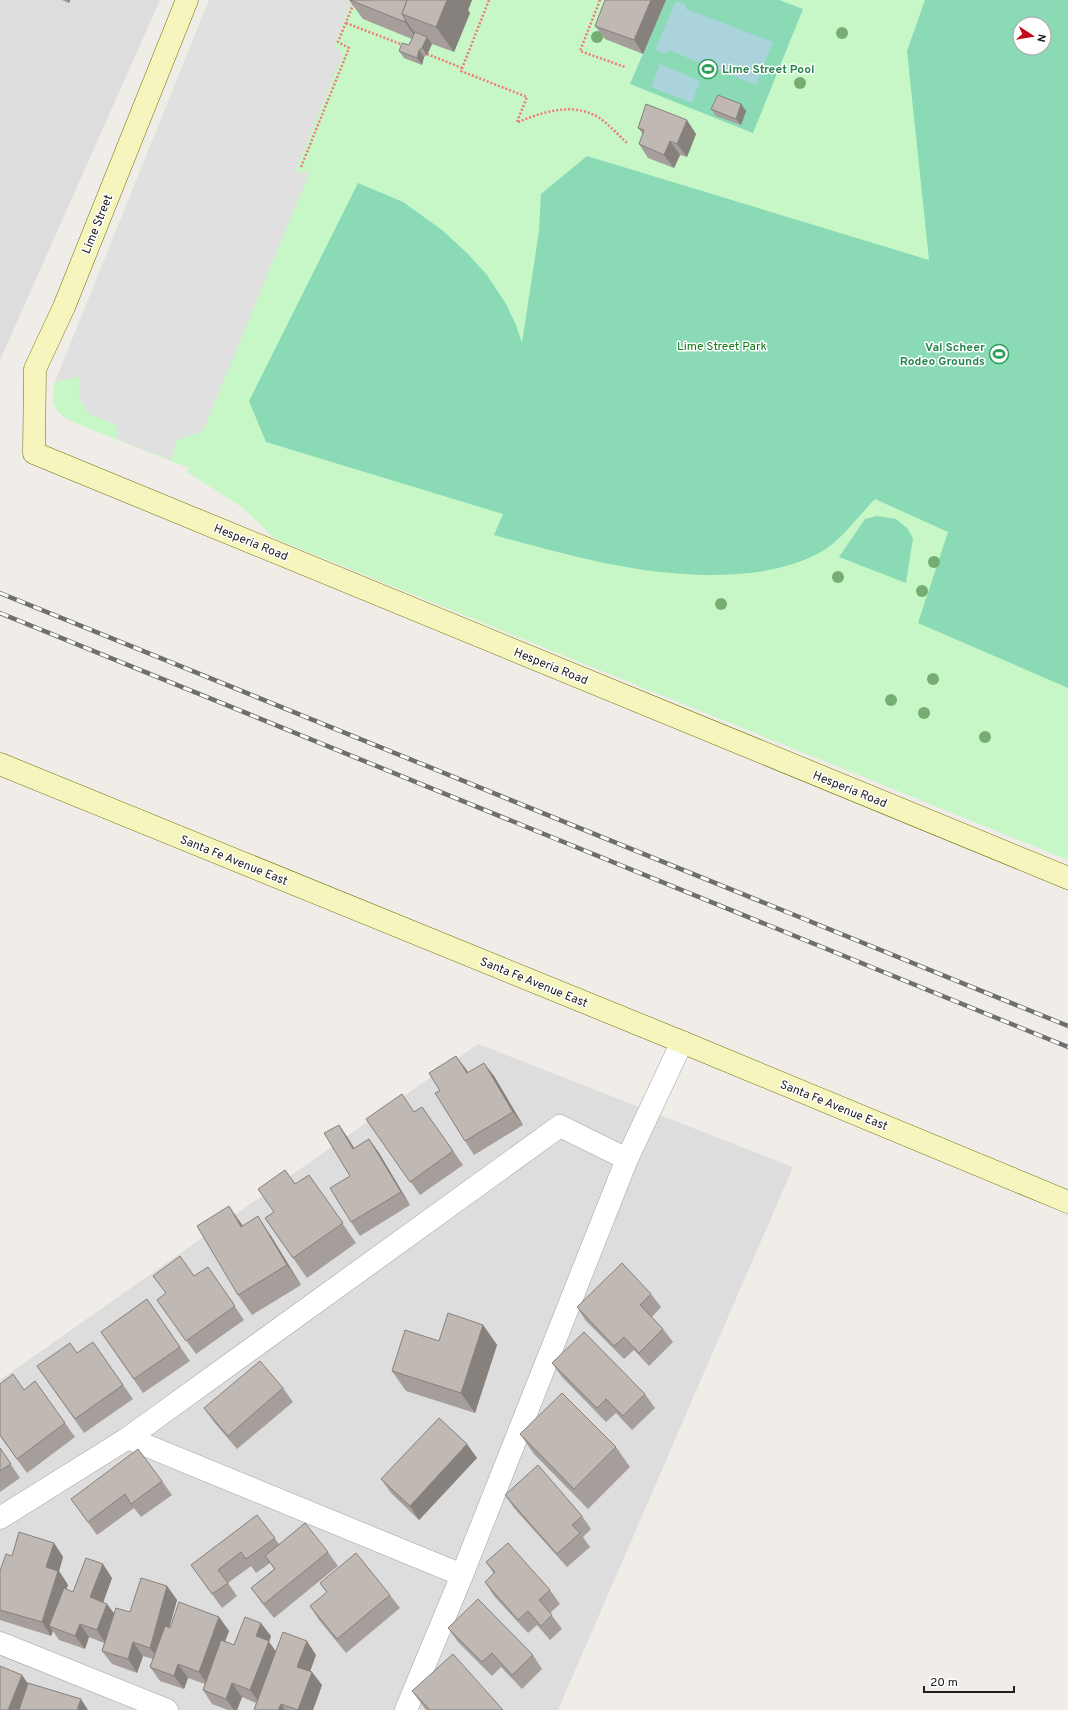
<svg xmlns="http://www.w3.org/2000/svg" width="1068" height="1710" font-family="Overpass,sans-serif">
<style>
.residential{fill:#dedddd}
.park{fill:#c7f7c7;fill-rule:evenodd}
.pitch{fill:#89dab5;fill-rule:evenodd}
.parking{fill:#e0e0e0}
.water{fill:#aad3db}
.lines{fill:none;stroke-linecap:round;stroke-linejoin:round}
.street-casing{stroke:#a4a4a4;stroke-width:23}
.secondary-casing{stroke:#6e720b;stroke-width:23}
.path{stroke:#f27975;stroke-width:2.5;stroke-dasharray:2 2;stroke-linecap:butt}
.street{stroke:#fff;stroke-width:22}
.secondary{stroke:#f6f5be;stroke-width:22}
.rail-casing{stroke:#6e6e6e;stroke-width:4.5}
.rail{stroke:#fff;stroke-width:3;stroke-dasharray:9;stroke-linecap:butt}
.tree{fill:#76ad72}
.wall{fill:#a59e9a}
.shaded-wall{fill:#86817d}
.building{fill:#c0b8b3;stroke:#86817d}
.labels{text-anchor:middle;stroke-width:3;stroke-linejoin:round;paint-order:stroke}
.leisure-label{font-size:12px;font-weight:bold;fill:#27864d;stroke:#fff;text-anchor:start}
.street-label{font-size:12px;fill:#202020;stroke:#fff}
.park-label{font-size:12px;fill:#127913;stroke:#fff}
</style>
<rect width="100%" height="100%" fill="#f0ece7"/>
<g class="residential">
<path d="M0,0H160L0,360Z"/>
<path d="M478,1044L793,1167L558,1710H0V1380Z"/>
</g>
<path class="park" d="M209,0H1068V860L274,538L243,508L187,472L189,468L82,426C58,415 49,410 55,382ZM1020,24H1044V48H1020Z"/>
<g class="pitch">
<path d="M666,0H779L803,9L753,133L630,84Z"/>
<path d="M925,0H1068V688L918,623L948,532L875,499C858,516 843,539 821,552C796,566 766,572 737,574C654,580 574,557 494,535L503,514L266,442L249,401L358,183L403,202L442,230L467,253L487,275L506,304L516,325L522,343L539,231L541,194L587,156L929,260L907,51ZM1020,24H1044V48H1020Z"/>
<path d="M877,516L896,519L907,528L913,538L906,583L839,557L865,519Z"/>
</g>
<path class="parking" d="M209,0H352L335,45L343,54L295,173L310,171L203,431L177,440L171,460L117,439L118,430L117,426L88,413L79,398V377L55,382Z"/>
<g class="water">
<path d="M676,1L686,5V9L773,42L756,85L668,50L667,54L655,50Z"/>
<path d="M660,64L700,81L692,103L651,87Z"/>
</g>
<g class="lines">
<defs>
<g id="street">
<path d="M128,1438L462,1575"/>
<path d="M0,1518L128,1438L560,1126L627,1159"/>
<path d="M0,1643L167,1710"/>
<path d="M406,1710L462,1575L627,1159L682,1042"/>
</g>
<g id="secondary">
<path d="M187,0L64,307L35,369L34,453L1068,878"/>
<path d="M0,764L682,1042L1068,1202"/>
</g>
</defs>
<use href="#street" class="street-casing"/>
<use href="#secondary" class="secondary-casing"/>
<g class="path">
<path d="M489,0L461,71L527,97L517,122"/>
<path d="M600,0L580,51L625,67"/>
<path d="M346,23L403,45"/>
<path d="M427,54L462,68"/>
<path d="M518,122C543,112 572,102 598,117C609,124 618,135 628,144"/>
<path d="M301,167L349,48L338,42L355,0"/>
</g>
<use href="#street" class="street"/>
<use href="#secondary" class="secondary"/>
<defs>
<g id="rail">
<path d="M0,593L1068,1026"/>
<path d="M0,613L1068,1047"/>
</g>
</defs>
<use href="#rail" class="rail-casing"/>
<use href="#rail" class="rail"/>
</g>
<g class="tree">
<circle cx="842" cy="33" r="6"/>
<circle cx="597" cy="37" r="6"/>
<circle cx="800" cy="83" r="6"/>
<circle cx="934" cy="562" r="6"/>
<circle cx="838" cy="577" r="6"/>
<circle cx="922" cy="591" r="6"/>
<circle cx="721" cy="604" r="6"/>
<circle cx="933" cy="679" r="6"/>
<circle cx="891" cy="700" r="6"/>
<circle cx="924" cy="713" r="6"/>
<circle cx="985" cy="737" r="6"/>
</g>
<g class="wall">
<path d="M62,0H70L69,3Z"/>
<path d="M349,0H472L468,10L470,13L454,52L432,44L427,55L424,57L422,65L404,58L399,51L409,45L412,39L363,19Z"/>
<path d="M605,0H666L643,54L605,39L595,26Z"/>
<path d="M741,104L746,111L741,125L716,116L711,109Z"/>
<path d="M638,128L696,134L687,157L680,155L674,168L648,158L639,144L643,134Z"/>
<path d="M466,1069L468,1072L494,1076L523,1125L474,1155L465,1141L440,1091Z"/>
<path d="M422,1107L463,1165L420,1195L366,1119L414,1112Z"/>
<path d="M339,1125L354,1148L369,1139L379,1153L410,1205L360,1236L351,1222L350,1176Z"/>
<path d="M309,1175L356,1243L307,1278L265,1218L274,1212L295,1184Z"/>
<path d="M243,1226L271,1236L301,1285L252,1315L238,1295Z"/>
<path d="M208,1267L244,1320L196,1354L157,1300L194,1276Z"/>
<path d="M651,1294L661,1307L652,1317L663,1329L673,1342L649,1366L634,1350L624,1359L586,1321L577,1307Z"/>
<path d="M147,1299L190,1361L143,1393L101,1332Z"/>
<path d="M483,1325L497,1345L475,1413L406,1391L392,1371L439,1341Z"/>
<path d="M93,1342L133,1399L84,1433L37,1366L77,1353Z"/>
<path d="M552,1363L645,1394L655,1408L632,1430L616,1413L606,1422L562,1377Z"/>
<path d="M35,1381L75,1437L27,1473L0,1436L24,1390Z"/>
<path d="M283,1388L293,1402L237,1449L214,1422L204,1408Z"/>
<path d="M520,1434L616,1447L630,1467L588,1509L534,1454Z"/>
<path d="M0,1448L20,1478L0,1492Z"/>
<path d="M477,1458L419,1520L391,1493L381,1479Z"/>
<path d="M162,1481L172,1495L141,1517L134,1508L97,1535L71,1499Z"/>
<path d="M505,1495L582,1516L591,1529L583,1537L590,1547L567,1567L514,1508Z"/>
<path d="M257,1515L279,1544L328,1552L338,1566L274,1618L261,1602L251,1588L274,1569L270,1563L256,1573L251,1566L228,1583L237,1596L222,1608L191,1565Z"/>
<path d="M54,1543L63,1557L59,1571L68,1585L66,1589L73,1592L112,1578L103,1602L114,1614L130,1612L167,1586L177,1600L169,1628L219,1617L229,1631L225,1641L234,1645L271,1636L269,1642L276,1651L316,1655L310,1671L322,1685L313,1710H254L256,1703L242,1697L237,1710H228L212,1704L203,1690L205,1684L188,1678L184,1689L160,1681L150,1667L153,1659L143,1656L137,1673L112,1664L102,1651L104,1643L89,1637L85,1649L59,1640L53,1631L51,1636L0,1620V1571L12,1556Z"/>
<path d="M486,1562L550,1590L560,1604L550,1613L562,1629L550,1640L537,1625L528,1633L494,1596L485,1582L494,1574Z"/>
<path d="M320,1583L390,1595L400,1608L346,1653L319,1620L310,1606L327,1593Z"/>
<path d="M448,1628L533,1655L542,1669L522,1689L501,1667L492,1676L458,1642Z"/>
<path d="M412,1691L503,1710H426Z"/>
</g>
<g class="shaded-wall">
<path d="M67,0H70L69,3Z"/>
<path d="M447,0H472L468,10L470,13L454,52L436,27Z"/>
<path d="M651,0H666L643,54L634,40Z"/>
<path d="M405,19L419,39L418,41L405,22Z"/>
<path d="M427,37L432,44L427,55L422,48Z"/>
<path d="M419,50L424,57L422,65L417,58Z"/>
<path d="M741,104L746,111L741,125L736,119Z"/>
<path d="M687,120L696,134L687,157L677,144Z"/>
<path d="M670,141L680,155L674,168L664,155Z"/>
<path d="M456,1056L466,1069L476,1087L467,1073Z"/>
<path d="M484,1063L494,1076L523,1125L513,1112Z"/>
<path d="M339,1125L348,1138L363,1163L353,1149Z"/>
<path d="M369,1139L379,1153L410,1205L401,1192Z"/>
<path d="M229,1206L243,1226L241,1227Z"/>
<path d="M258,1216L271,1236L301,1285L287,1265Z"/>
<path d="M483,1325L497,1345L475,1413L461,1393Z"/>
<path d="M467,1444L477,1458L419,1520L410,1506Z"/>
<path d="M54,1543L63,1557L59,1571L68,1585L54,1628L49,1626L53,1631L51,1636L42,1622L46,1567Z"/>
<path d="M103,1564L112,1578L100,1611L90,1597Z"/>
<path d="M167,1586L177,1600L160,1661L150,1648Z"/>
<path d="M107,1604L117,1617L106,1644L97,1630Z"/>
<path d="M219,1617L229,1631L208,1685L199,1672Z"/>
<path d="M261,1623L271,1636L269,1642L278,1655L260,1704L250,1690L256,1636Z"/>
<path d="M80,1624L89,1637L85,1649L75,1636Z"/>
<path d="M307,1641L316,1655L307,1680L297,1667Z"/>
<path d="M133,1642L143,1656L137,1673L128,1659Z"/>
<path d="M178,1664L188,1678L184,1689L174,1676Z"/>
<path d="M312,1672L322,1685L313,1710H298Z"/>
<path d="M22,1675L36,1695L30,1710H8Z"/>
<path d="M232,1683L242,1697L237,1710H234L226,1699Z"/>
<path d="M81,1699L88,1710H77Z"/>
<path d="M281,1704L285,1710H278Z"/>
</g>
<g class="building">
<path d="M350,0H407L402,14L405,19V22Z"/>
<path d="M407,0H447L436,27L402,14Z"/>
<path d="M605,0H651L634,40L595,26Z"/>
<path d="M415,32L427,37L422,48L419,50L417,58L399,51L402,43L409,45Z"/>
<path d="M718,95L741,104L736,119L711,109Z"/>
<path d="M646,104L687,120L677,144L670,141L664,155L639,144L644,130L638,128Z"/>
<path d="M456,1056L467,1073L484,1063L513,1112L465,1141L435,1093L440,1091L429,1073Z"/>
<path d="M402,1094L414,1112L422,1107L453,1151L410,1182L366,1119Z"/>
<path d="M339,1125L353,1149L369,1139L401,1192L351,1222L330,1188L350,1176L324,1133Z"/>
<path d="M285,1170L295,1184L309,1175L343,1223L293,1258L265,1218L274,1212L258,1189Z"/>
<path d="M229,1206L241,1227L258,1216L287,1265L238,1295L197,1226Z"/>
<path d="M180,1256L194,1276L208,1267L235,1306L186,1341L157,1300L166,1293L153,1276Z"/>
<path d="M622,1263L651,1294L640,1305L663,1329L639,1353L624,1337L614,1346L577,1307Z"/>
<path d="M147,1299L180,1347L134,1379L101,1332Z"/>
<path d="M448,1313L483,1325L461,1393L392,1371L405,1330L439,1341Z"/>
<path d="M584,1332L645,1394L623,1416L606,1399L597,1408L552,1363Z"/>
<path d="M93,1342L123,1385L75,1419L37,1366L70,1343L77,1353Z"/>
<path d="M260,1361L283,1388L228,1436L204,1408Z"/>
<path d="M13,1374L24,1390L35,1381L65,1423L17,1459L0,1435V1384Z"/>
<path d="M562,1393L616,1447L574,1489L520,1434Z"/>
<path d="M439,1418L467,1444L410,1506L381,1479Z"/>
<path d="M0,1448L11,1464L0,1471Z"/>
<path d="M138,1449L162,1481L131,1504L125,1494L88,1522L71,1499Z"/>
<path d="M538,1465L582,1516L572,1525L580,1533L557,1554L505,1495Z"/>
<path d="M257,1515L275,1538L246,1559L241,1552L218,1570L228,1583L212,1594L191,1565Z"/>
<path d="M305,1523L328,1552L264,1604L251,1588L275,1569L265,1556Z"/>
<path d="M19,1532L54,1543L46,1567L58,1571L42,1622L0,1610V1571L6,1554L12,1556Z"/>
<path d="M508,1543L550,1590L539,1600L552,1615L541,1626L528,1611L518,1620L485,1582L495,1572L486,1562Z"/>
<path d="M356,1553L390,1595L337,1639L310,1606L327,1592L320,1583Z"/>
<path d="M86,1558L103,1564L90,1597L107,1604L97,1630L80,1624L75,1636L49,1626L64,1588L73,1592Z"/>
<path d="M141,1578L167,1586L150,1648L133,1642L128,1659L102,1651L116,1608L130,1612Z"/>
<path d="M478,1599L533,1655L512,1675L492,1653L482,1662L448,1628Z"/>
<path d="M179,1602L219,1617L199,1672L178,1664L174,1676L150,1667L165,1626L170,1628Z"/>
<path d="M245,1617L261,1623L256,1636L269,1641L250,1690L232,1683L226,1699L203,1690L221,1640L234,1645Z"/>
<path d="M283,1632L307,1641L297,1667L312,1672L298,1710L281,1704L278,1710H254Z"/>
<path d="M453,1654L503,1710H430L412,1691Z"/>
<path d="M0,1666L22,1675L8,1710H0Z"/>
<path d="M28,1683L81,1699L77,1710H19Z"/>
</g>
<defs>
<symbol id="stadium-ring" viewBox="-11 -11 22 22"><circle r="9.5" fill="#fff" stroke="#2e9e5b" stroke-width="1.5"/><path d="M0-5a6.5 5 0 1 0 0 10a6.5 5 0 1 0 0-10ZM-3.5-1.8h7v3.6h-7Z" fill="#2e9e5b"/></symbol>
</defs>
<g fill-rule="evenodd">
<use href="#stadium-ring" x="697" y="58" width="22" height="22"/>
<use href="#stadium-ring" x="988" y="343" width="22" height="22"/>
</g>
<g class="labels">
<g class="leisure-label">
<text x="722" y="73">Lime Street Pool</text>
<text x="985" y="351" text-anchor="end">Val Scheer<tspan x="985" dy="14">Rodeo Grounds</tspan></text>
</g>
<g class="street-label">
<text transform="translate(97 224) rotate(-68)" y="4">Lime Street</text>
<text transform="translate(251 542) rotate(22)" y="4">Hesperia Road</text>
<text transform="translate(551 666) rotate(22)" y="4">Hesperia Road</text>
<text transform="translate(850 789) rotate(22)" y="4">Hesperia Road</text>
<text transform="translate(234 860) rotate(22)" y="4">Santa Fe Avenue East</text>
<text transform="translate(534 982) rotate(22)" y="4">Santa Fe Avenue East</text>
<text transform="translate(834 1105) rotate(22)" y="4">Santa Fe Avenue East</text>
</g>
<g class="park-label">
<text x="722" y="350">Lime Street Park</text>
</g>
</g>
<g transform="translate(1032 36) rotate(102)"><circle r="19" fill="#ffffff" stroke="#a6a6a6"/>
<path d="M0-3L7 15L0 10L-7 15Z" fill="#c30c19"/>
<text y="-6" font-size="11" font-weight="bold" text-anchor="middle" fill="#202020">N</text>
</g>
<path d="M924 1686v6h90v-6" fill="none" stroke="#202020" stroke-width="2"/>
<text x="930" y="1686" font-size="12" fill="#202020" stroke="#ffffff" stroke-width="3" paint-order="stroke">20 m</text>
</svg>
